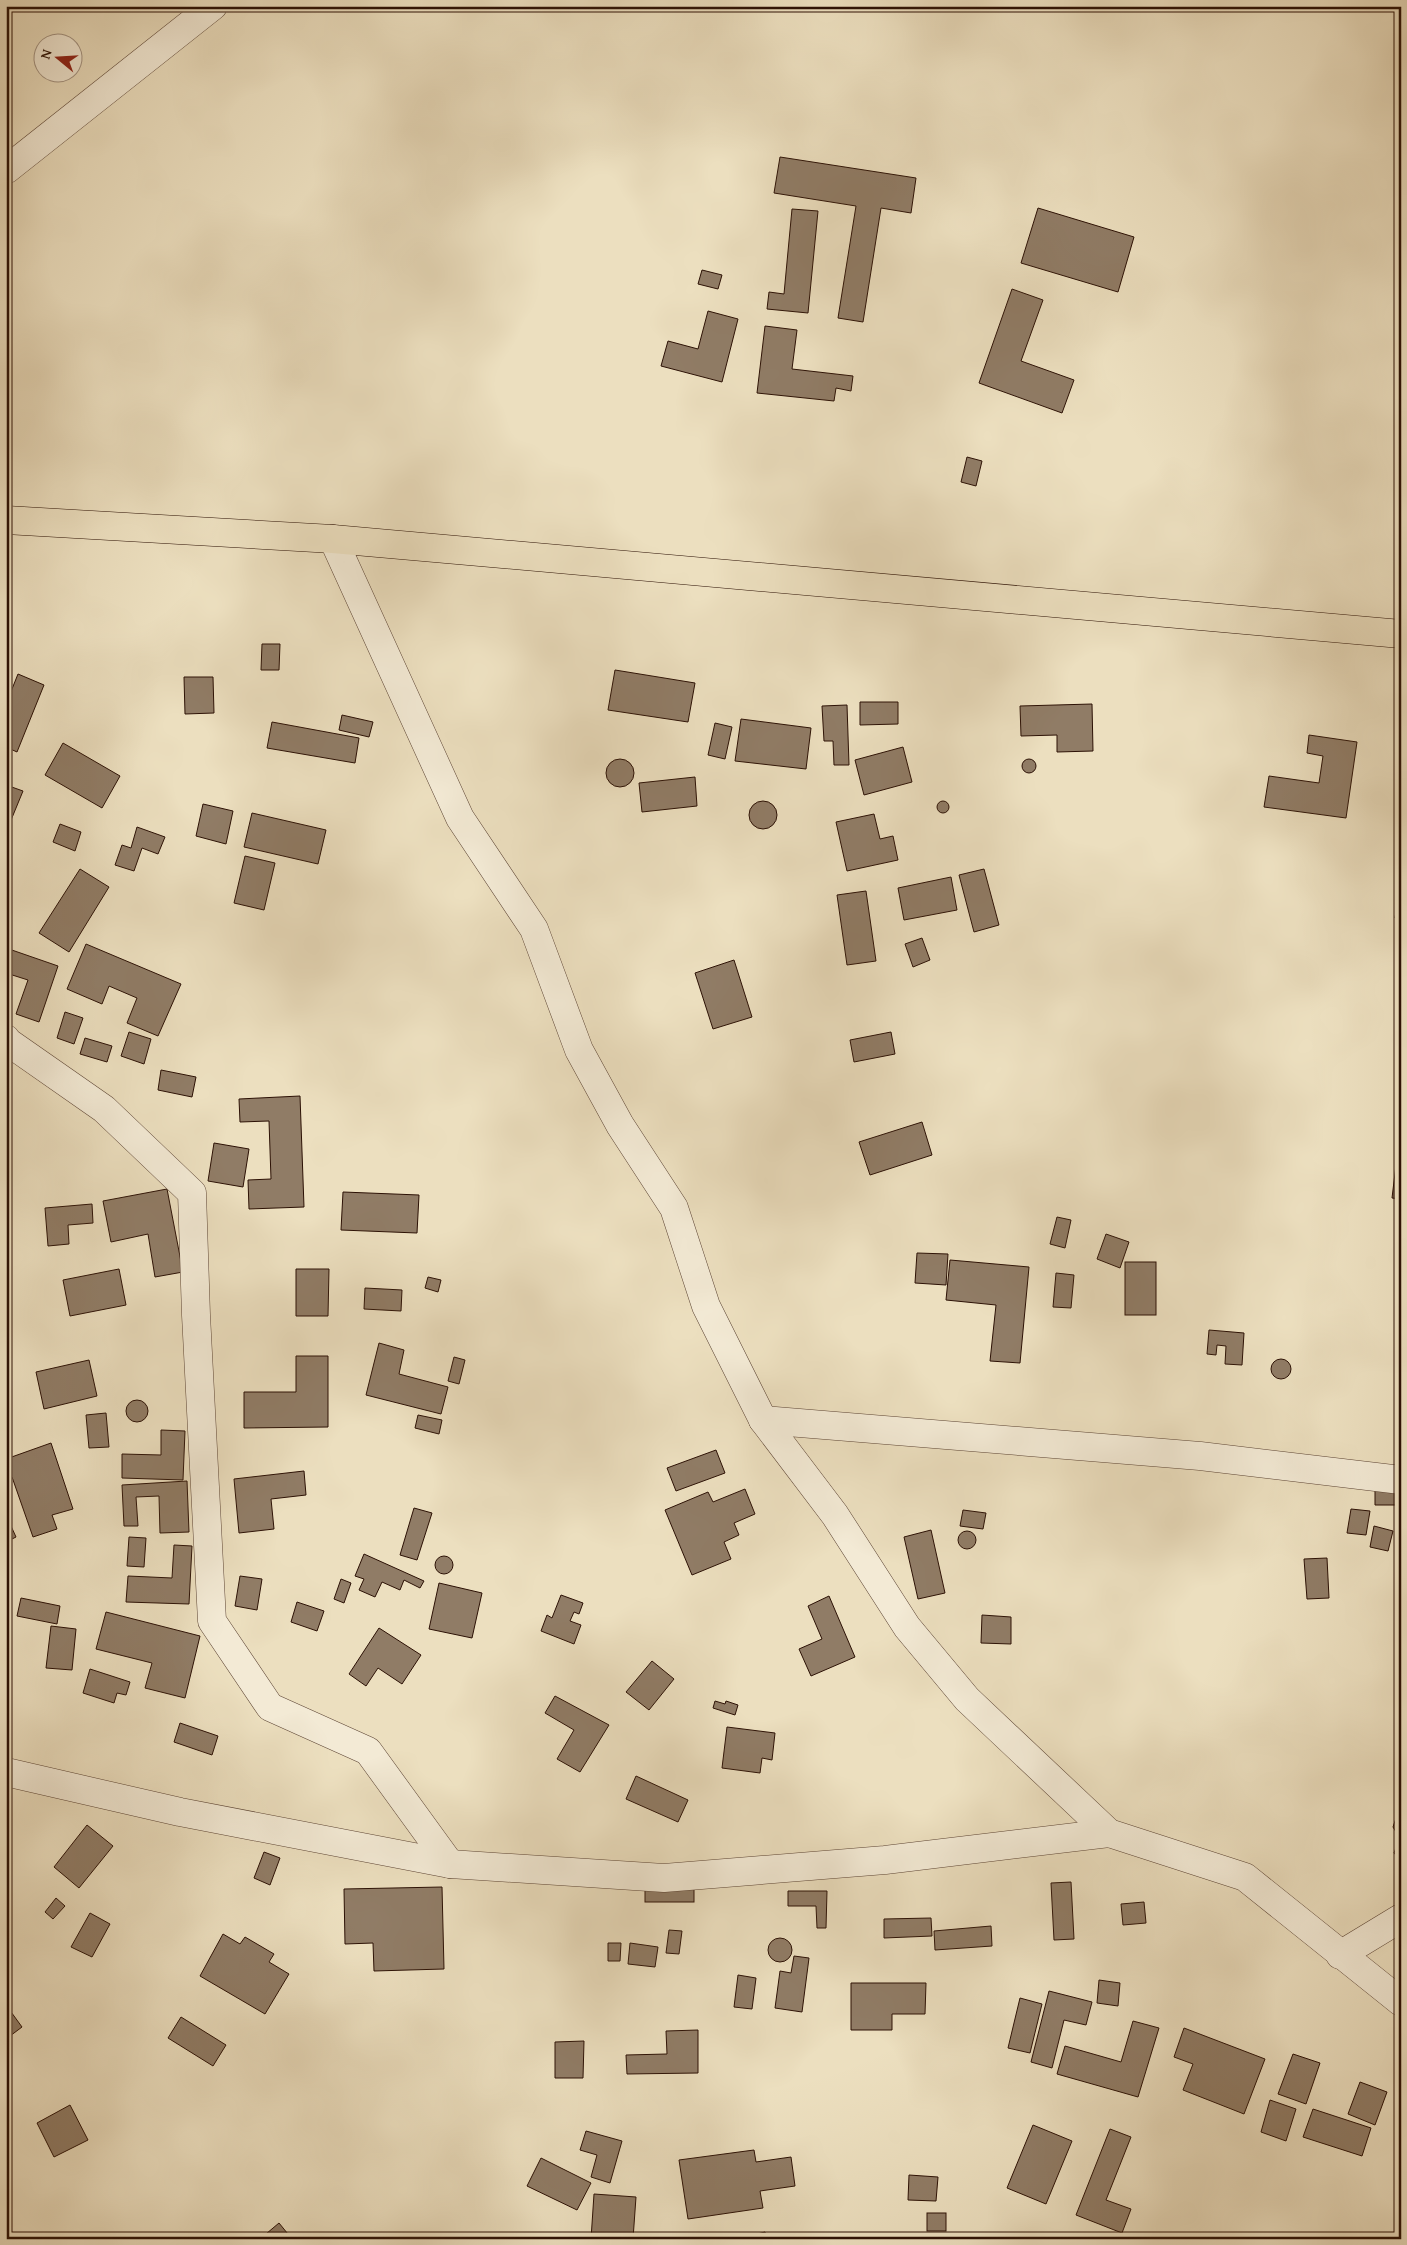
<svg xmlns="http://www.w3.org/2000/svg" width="1407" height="2245" font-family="'Gentium Book Plus',serif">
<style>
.building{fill:#907c66;stroke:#2c1105}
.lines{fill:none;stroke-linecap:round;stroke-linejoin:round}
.minor-casing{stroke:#5c4434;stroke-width:29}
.major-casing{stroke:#2c1105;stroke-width:29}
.minor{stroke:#f3ead5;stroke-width:28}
.major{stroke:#ecdfbf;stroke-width:28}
</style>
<rect width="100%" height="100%" fill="#ecdfbf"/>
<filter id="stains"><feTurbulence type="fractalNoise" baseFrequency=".004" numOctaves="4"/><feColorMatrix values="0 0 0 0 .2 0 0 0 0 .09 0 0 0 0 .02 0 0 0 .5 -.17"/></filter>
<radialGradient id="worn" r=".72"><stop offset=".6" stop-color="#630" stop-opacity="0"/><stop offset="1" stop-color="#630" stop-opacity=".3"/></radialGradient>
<g class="building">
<path d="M780,157L916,178L911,213L881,208L863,322L838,318L856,206L774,193Z"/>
<path d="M1038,208L1134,237L1118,292L1021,263Z"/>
<path d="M792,209L818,211L808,313L767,309L769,292L784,294Z"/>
<path d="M702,270L722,275L718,289L698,284Z"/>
<path d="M1012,289L1043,300L1021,361L1074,380L1062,413L979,383Z"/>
<path d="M708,311L738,319L722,382L661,366L668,341L698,349Z"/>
<path d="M765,326L797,330L792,369L853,376L851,391L836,388L834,401L757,393Z"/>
<path d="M967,457L982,461L976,486L961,482Z"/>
<path d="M262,644H280L279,670H261Z"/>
<path d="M615,670L695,683L688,722L608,710Z"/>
<path d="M18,674L44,685L17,752L6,747V704Z"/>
<path d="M184,677H213L214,713L185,714Z"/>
<path d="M860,702H898V724L860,725Z"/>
<path d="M1092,704L1093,751L1057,752V735L1021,736L1020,706Z"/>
<path d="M847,705L849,765H834L833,741H824L822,706Z"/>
<path d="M342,715L373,722L369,737L339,730Z"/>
<path d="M741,719L811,728L806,769L735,761Z"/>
<path d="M272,722L359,738L355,763L267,748Z"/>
<path d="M715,723L732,727L725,759L708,755Z"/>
<path d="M1309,735L1357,742L1346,818L1264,807L1269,776L1319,783L1323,756L1307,753Z"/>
<path d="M63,743L120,776L102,808L45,775Z"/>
<path d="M903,747L912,782L864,795L855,760Z"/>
<circle cx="620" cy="773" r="14"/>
<circle cx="1029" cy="766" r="7"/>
<path d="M695,777L697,806L642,812L639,783Z"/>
<path d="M6,785L23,791L9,825L6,824Z"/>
<circle cx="763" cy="815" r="14"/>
<circle cx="943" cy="807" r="6"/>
<path d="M203,804L233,811L226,844L196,836Z"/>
<path d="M252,813L326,830L318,864L244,847Z"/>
<path d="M874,814L880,839L893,836L898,860L847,871L836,822Z"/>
<path d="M60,824L81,832L75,851L53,842Z"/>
<path d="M137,827L165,837L158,854L142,848L134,871L115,865L122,845L131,848Z"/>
<path d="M245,856L275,863L264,910L234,903Z"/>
<path d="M80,869L109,887L69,952L39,933Z"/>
<path d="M984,869L999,925L974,932L959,875Z"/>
<path d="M1401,876V918H1395Z"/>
<path d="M951,877L957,910L904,920L898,888Z"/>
<path d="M866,891L876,961L847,965L837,895Z"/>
<path d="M922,938L930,960L913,967L905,944Z"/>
<path d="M86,944L181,984L158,1036L127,1023L137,998L109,986L102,1004L67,989Z"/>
<path d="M6,948L58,966L39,1022L16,1014L28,980L6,973Z"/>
<path d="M734,960L752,1017L713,1029L695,973Z"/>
<path d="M65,1012L83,1018L74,1044L57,1038Z"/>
<path d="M129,1032L151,1039L144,1064L121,1056Z"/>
<path d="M891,1032L895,1054L854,1062L850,1040Z"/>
<path d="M85,1038L112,1046L107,1062L80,1054Z"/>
<path d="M161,1070L196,1077L192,1097L158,1090Z"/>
<path d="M300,1096L304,1207L249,1209L248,1180L271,1179L269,1121L240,1122L239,1099Z"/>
<path d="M922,1122L932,1155L870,1175L859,1142Z"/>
<path d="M1399,1140H1401V1199L1392,1198Z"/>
<path d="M214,1143L249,1149L243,1187L208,1181Z"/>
<path d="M167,1189L183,1272L155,1277L148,1234L111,1242L103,1201Z"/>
<path d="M343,1192L419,1195L417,1233L341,1230Z"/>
<path d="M92,1204L93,1223L68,1225L69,1244L48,1246L45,1208Z"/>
<path d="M1057,1217L1071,1220L1065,1248L1050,1244Z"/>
<path d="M1106,1234L1129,1242L1120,1268L1097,1259Z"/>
<path d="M917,1253L948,1254L946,1285L915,1283Z"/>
<path d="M950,1260L1029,1267L1020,1363L990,1361L996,1305L946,1300Z"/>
<rect x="1125" y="1262" width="31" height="53"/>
<path d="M119,1269L126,1305L70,1316L63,1280Z"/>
<path d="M296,1269H329L328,1316H296Z"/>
<path d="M1056,1273L1074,1275L1071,1308L1053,1307Z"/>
<path d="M428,1277L441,1280L438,1292L425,1288Z"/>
<path d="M365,1288L402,1290L401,1311L364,1309Z"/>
<path d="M1209,1330L1244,1333L1242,1365L1225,1364L1226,1346L1217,1345L1216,1355L1207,1354Z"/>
<path d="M379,1343L404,1350L399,1374L448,1387L441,1414L366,1395Z"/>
<path d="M296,1356H328V1427L244,1428V1392H296Z"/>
<path d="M454,1357L465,1360L459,1384L448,1381Z"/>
<circle cx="1281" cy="1369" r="10"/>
<path d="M89,1360L97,1396L44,1409L36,1372Z"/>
<circle cx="137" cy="1411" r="11"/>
<path d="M106,1413L109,1447L89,1448L86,1415Z"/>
<path d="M418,1415L442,1420L439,1434L415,1428Z"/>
<path d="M161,1430L185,1431L183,1480L122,1478V1454L161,1455Z"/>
<path d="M51,1443L73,1509L52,1515L57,1529L33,1537L12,1477L6,1479V1459Z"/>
<path d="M716,1450L725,1473L676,1491L667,1468Z"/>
<path d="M304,1471L306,1495L271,1499L274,1529L239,1533L234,1479Z"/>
<path d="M187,1481L189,1532L160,1533L159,1496L136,1497L138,1526H124L122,1485Z"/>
<path d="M745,1489L755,1514L734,1523L739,1535L724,1542L731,1559L692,1575L665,1510L708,1492L713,1502Z"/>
<path d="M1398,1489L1397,1505H1375V1490Z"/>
<path d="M414,1508L432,1513L417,1560L400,1555Z"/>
<path d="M1351,1509L1370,1511L1366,1535L1347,1533Z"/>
<path d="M963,1510L986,1513L983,1529L960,1526Z"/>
<path d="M6,1515L16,1537L6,1542Z"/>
<path d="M1374,1526L1393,1531L1388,1551L1370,1547Z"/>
<path d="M931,1530L945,1593L918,1599L904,1537Z"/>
<circle cx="967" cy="1540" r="9"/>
<path d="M129,1537L146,1538L144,1567L127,1566Z"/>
<path d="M174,1545L192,1546L189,1604L126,1602L128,1576L172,1578Z"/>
<path d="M364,1554L424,1581L420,1588L404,1580L400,1590L382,1582L375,1597L359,1590L364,1579L355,1576Z"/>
<circle cx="444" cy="1565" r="9"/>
<path d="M1327,1558L1329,1598L1307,1599L1304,1559Z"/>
<path d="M240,1576L262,1579L257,1610L235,1606Z"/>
<path d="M341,1579L351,1583L344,1603L334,1599Z"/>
<path d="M439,1583L482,1593L472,1638L429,1629Z"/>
<path d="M561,1595L583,1603L579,1614L574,1612L570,1621L581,1625L574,1644L541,1631L547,1615L552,1618Z"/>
<path d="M829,1596L855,1657L811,1676L799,1649L822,1639L808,1606Z"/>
<path d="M21,1598L60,1606L57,1624L17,1616Z"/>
<path d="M297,1602L324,1611L317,1631L291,1622Z"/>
<path d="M106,1612L200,1636L185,1698L145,1688L152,1663L96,1649Z"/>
<path d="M982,1615L1011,1617V1644L981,1643Z"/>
<path d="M51,1626L76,1629L72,1670L46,1668Z"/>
<path d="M379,1628L421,1655L402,1684L378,1668L366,1686L349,1674Z"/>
<path d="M652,1661L674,1679L649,1710L626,1692Z"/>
<path d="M90,1669L130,1682L126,1695L117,1693L114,1703L83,1693Z"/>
<path d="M555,1696L609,1725L580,1772L557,1759L574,1730L545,1713Z"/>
<path d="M715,1701L725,1704L726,1701L738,1705L735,1715L713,1708Z"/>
<path d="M180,1723L218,1736L212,1755L174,1742Z"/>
<path d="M727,1727L775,1733L772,1760L762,1758L760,1773L722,1768Z"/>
<path d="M636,1776L688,1800L678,1822L626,1799Z"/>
<path d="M1401,1815V1834L1396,1832L1393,1827L1396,1818Z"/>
<path d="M87,1825L113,1846L79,1888L54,1867Z"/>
<path d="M1401,1843V1861L1394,1853L1397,1845Z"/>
<path d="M264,1852L280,1858L270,1885L254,1878Z"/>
<path d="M1071,1882L1074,1939L1054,1940L1051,1883Z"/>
<path d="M442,1887L444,1969L374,1971L373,1943L345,1944L344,1889Z"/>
<rect x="645" y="1887" width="49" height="15"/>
<path d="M788,1891H827L826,1928H817L816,1906H788Z"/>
<path d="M56,1898L65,1906L53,1919L45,1912Z"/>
<path d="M1144,1902L1146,1923L1123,1925L1121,1904Z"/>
<path d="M90,1913L110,1924L92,1957L71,1947Z"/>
<path d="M931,1918L932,1936L884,1938V1919Z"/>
<path d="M991,1926L992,1946L935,1950L934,1931Z"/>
<path d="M669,1930L682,1931L679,1954L666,1953Z"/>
<path d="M223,1934L240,1944L245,1937L274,1954L269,1962L289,1974L265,2014L200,1976Z"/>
<circle cx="780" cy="1950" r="12"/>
<path d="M608,1943H621L620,1961H608Z"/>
<path d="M630,1943L658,1947L655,1967L628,1964Z"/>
<path d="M794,1956L809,1958L802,2012L775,2008L780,1971L791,1973Z"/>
<path d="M738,1975L756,1978L752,2009L734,2007Z"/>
<path d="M1099,1980L1120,1983L1118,2006L1097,2003Z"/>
<path d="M851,1983H926L925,2014H892V2030H851Z"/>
<path d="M1049,1991L1092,2002L1086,2025L1064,2020L1052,2068L1031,2062Z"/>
<path d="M1020,1998L1042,2004L1030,2053L1008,2048Z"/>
<path d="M6,2005L22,2027L6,2039Z"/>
<path d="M181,2017L226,2045L213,2066L168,2038Z"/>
<path d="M1133,2021L1159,2028L1138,2097L1057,2074L1065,2046L1121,2062Z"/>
<path d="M1184,2028L1265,2059L1244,2114L1183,2090L1193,2064L1174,2057Z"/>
<path d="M698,2030V2073L627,2074L626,2055L667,2054L666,2031Z"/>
<path d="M584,2041L583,2078H555V2042Z"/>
<path d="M1293,2054L1320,2063L1306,2104L1278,2094Z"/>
<path d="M1360,2082L1387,2092L1375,2125L1348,2114Z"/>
<path d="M1270,2100L1296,2109L1286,2141L1261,2132Z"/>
<path d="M70,2105L88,2140L54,2157L37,2123Z"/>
<path d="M1313,2109L1371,2128L1362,2156L1303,2137Z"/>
<path d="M1033,2125L1072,2141L1046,2204L1007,2188Z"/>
<path d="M1110,2129L1131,2137L1106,2200L1131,2209L1122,2233L1076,2215Z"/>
<path d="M586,2131L622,2141L610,2183L591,2177L597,2155L580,2150Z"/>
<path d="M754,2150L756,2162L791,2157L795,2186L760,2191L763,2208L688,2219L679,2160Z"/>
<path d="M541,2158L591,2183L577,2210L527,2186Z"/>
<path d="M909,2175L938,2177L936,2201L908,2200Z"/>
<path d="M594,2194L636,2197L633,2239H591Z"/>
<rect x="927" y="2213" width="19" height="18"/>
<path d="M279,2223L292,2239H260Z"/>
<path d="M6,2226L11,2239H6Z"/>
<path d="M765,2232L767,2239H738Z"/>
</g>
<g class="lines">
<defs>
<g id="minor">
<path d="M6,170L213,6"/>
<path d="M333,539L460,818L534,929L579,1050L620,1125L674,1208L706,1306L763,1420L835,1515L907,1627L967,1699L1109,1833L1245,1877L1401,2002"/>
<path d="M6,1039L8,1042L104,1109L192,1193L196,1315L212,1621L270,1707L368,1751L450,1864"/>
<path d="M763,1420L1200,1456L1401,1480"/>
<path d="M6,1772L180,1812L450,1864L664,1878L885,1860L1109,1833"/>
<path d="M1340,1955L1401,1918"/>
</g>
<path id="major" d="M6,520L333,539L1401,634"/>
</defs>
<use href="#minor" class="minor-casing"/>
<use href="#major" class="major-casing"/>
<use href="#minor" class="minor"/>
<use href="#major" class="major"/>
</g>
<rect width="1407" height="2245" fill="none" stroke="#ecdfbf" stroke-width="25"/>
<rect x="8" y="8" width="1392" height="2230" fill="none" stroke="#2c1105" stroke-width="2.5"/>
<rect x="12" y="12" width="1382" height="2220" fill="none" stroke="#2c1105"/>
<g transform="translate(58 58) rotate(288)"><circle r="24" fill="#f3ead5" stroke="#a39382"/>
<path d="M0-4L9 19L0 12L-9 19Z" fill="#8f2418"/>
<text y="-8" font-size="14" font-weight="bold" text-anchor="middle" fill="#2c1105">N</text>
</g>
<rect width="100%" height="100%" filter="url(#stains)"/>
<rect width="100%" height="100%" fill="url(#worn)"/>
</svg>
